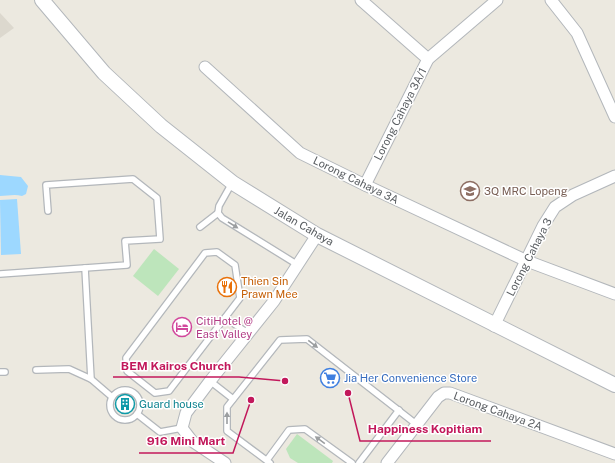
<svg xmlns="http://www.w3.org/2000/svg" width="615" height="463" font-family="'Public Sans',sans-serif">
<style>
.education{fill:#dcd8ce}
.green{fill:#bde5bb}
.water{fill:#9dd8ff}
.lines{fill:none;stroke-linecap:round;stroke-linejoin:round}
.service-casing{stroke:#b3b7bb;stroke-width:8}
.minor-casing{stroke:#b3b7bb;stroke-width:13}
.tertiary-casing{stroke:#b3b7bb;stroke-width:16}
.service{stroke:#fff;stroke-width:5.5}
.minor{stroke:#fff;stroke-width:11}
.tertiary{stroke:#fff;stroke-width:14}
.oneway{fill:#9b9ea0}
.labels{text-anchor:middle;stroke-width:3;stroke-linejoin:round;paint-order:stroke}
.street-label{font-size:11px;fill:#595d61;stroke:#fff}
.education-label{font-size:11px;fill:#785e54;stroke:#fff;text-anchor:start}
.food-label{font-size:11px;fill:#c56008;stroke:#fff;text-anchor:start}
.hotel-label{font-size:11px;fill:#b23c85;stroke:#fff;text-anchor:start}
.shop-label{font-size:11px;fill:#366cbe;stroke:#fff;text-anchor:start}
.culture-label{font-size:11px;fill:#0d838f;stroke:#fff;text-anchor:start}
.leader{fill:none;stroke:#c2185b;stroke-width:1.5}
.callout-dot{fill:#c2185b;stroke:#fff;stroke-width:1.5}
.callout-label{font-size:12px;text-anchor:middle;font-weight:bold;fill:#c2185b;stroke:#fff;stroke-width:3;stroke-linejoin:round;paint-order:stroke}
</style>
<rect width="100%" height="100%" fill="#ece9e0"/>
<path class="education" d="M0,13L14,28L0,38Z"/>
<g class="green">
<path d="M154,249L179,269L158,296L133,276Z"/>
<path d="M297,434L333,461L332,463H298L290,458L286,449Z"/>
</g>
<g class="water">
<path d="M0,175L21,177L28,186L26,194L22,196C14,194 8,196 0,196Z"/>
<path d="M17,199L21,254L1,255L0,200Z"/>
</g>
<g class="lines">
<defs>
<g id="service">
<path d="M232,183L219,206L218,213L222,218L298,265"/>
<path d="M200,227L218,213"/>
<path d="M217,252L235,265L240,298L169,391L155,393L127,371L126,358L205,253Z"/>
<path d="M85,268L91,379L112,397"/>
<path d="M0,274L127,265L125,241L160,239L157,198L133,179L46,185L48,211"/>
<path d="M225,318L248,333"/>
<path d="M36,370L69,369L91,379"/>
<path d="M0,372H5"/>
<path d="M210,381L233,399"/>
<circle cx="125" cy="405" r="15"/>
<path d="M137,414L160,432L182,428"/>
<path d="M267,460L289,430L305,429L352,463"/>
<path d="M270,463L227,431V407L280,340L307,339L416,424"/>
<path d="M359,463L399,410"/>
</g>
<g id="minor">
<path d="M361,0L428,59"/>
<path d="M551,0L577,33L615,117"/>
<path d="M205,67L300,153L365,185L527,261L615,294"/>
<path d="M365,185L428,59L497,0"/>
<path d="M494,326L543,226L555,207L573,195L615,176"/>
<path d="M225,463L192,441L182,428L186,413L210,381L274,301L317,235"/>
<path d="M387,463L438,397L444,393H450L615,454"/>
</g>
<path id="tertiary" d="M42,0L104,73L161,126L233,183L317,235L615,385"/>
</defs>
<use href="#service" class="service-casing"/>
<use href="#minor" class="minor-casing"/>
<use href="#tertiary" class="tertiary-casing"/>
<use href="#service" class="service"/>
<use href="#minor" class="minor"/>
<use href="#tertiary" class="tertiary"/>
</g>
<defs><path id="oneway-solid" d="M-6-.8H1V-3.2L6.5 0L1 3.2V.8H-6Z"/></defs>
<g class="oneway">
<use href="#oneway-solid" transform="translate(233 225) rotate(32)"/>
<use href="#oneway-solid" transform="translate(313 344) rotate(38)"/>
<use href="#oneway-solid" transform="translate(227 418) rotate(-90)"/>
<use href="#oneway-solid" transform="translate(320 440) rotate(-144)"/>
</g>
<defs>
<symbol id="school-ring" viewBox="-11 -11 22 22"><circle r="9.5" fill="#fff" stroke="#8d6e63" stroke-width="1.5"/><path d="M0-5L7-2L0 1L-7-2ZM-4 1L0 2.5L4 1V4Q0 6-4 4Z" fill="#8d6e63"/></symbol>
<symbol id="restaurant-ring" viewBox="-11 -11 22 22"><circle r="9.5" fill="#fff" stroke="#e8710a" stroke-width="1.5"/><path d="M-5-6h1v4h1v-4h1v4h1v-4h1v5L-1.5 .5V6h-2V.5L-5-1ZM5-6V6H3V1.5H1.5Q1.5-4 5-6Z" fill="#e8710a"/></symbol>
<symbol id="hotel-ring" viewBox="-11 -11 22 22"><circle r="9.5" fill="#fff" stroke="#d1479c" stroke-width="1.5"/><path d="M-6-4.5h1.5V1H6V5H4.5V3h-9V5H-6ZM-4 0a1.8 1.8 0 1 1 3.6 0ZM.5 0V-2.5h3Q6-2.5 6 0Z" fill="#d1479c"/></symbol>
<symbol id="supermarket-ring" viewBox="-11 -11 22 22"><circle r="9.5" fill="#fff" stroke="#3f7fe0" stroke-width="1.5"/><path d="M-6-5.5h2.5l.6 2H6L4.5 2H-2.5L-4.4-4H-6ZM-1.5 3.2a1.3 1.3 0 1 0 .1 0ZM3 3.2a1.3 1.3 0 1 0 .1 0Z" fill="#3f7fe0"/></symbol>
<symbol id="building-ring" viewBox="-11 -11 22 22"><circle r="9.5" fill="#fff" stroke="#0f9aa8" stroke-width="1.5"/><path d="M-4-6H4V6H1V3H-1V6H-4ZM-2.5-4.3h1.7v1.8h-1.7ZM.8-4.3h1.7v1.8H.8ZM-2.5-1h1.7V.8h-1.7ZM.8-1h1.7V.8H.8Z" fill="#0f9aa8"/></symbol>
</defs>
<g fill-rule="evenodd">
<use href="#school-ring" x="459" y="180" width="22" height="22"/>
<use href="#restaurant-ring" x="216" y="276" width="22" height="22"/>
<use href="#hotel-ring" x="171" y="316" width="22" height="22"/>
<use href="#supermarket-ring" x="319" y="367" width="22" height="22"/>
<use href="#building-ring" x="114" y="393" width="22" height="22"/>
</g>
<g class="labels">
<g class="street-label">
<text transform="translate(400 114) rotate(-63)" y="4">Lorong Cahaya 3A/1</text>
<text transform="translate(356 180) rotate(26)" y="4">Lorong Cahaya 3A</text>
<text transform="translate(304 226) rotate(30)" y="4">Jalan Cahaya</text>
<text transform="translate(529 257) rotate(-63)" y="4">Lorong Cahaya 3</text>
<text transform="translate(498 411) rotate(20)" y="4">Lorong Cahaya 2A</text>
</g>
<g class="education-label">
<text x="484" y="195">3Q MRC Lopeng</text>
</g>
<g class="food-label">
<text x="241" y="285">Thien Sin<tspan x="241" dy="13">Prawn Mee</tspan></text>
</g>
<g class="hotel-label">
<text x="196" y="325">CitiHotel @<tspan x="196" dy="13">East Valley</tspan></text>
</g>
<g class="shop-label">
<text x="344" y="382">Jia Her Convenience Store</text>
</g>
<g class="culture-label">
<text x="139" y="408">Guard house</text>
</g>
</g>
<path class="leader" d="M285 381L239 377H113M348 393L360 441H491M251 400L233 453H139"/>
<g class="callout-dot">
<circle cx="285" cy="381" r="4"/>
<circle cx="348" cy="393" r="4"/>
<circle cx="251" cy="400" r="4"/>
</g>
<g class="callout-label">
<text x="176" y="370">BEM Kairos Church</text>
<text x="425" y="433">Happiness Kopitiam</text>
<text x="186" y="445">916 Mini Mart</text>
</g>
</svg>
